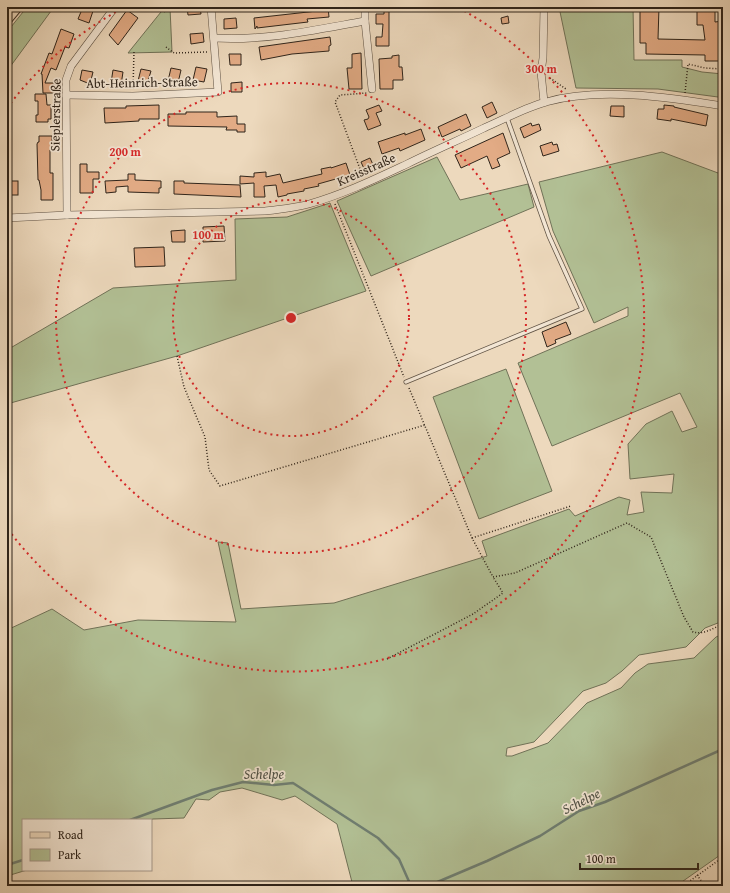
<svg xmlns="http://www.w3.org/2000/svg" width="730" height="893" font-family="'Gentium Book Plus',serif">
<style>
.green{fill:#b2c095;stroke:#707258}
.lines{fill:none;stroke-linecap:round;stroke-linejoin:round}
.stream{stroke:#6f7e72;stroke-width:2.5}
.building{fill:#e2ab85;stroke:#2f241a}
.service-casing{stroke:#5e5143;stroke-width:5}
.minor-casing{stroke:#5e5143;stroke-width:8}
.primary-casing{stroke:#2f241a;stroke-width:12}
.path{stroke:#2f241a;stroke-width:1.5;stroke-dasharray:1 2;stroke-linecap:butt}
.service{stroke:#f3e6d4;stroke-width:3.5}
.minor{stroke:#f3e6d4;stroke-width:7}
.primary{stroke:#edd9bd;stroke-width:10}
.ring{fill:none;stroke:#d62828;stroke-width:2;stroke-dasharray:2 4}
.labels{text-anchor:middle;stroke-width:3.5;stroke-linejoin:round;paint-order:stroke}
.street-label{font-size:13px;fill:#2f241a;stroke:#f3e6d4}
.water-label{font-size:14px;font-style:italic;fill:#4f5146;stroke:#f3e6d4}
.centre{fill:#d62828;stroke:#f3e6d4;stroke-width:2}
.ring-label{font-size:12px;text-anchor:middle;font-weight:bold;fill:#d62828;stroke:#f3e6d4;stroke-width:3.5;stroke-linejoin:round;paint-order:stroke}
</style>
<rect width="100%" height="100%" fill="#edd9bd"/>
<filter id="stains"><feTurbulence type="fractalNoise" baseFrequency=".005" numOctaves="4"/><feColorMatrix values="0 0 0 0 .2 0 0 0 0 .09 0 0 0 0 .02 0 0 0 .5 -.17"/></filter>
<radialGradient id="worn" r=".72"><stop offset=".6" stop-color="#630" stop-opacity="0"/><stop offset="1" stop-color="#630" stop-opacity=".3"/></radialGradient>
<g class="green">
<path d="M27,7H54L7,71V32Z"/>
<path d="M165,7L170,8L172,52L128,53Z"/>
<path d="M559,7H633L634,60H682V67L702,72L723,74V95L718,97L658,89L576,88Z"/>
<path d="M662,152L718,173L723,174V621L705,628L686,647L639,655L622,671L606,683L583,691L534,742L507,748L506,756H512L548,743L587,703L621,688L635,673L648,664L694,658L716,637L723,634V853L676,886H353L337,824L295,796L282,800L242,788L220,792L209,800L196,799L184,818L153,819L150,820H23V870H27L7,876V630L52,609L84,630L138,620L236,622L218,542L228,543L241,609L334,603L487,556L482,541L569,509L575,516L619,497L630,500L627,515L644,512L641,492L672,493L674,474L630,479L628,444L646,424L672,411L682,432L697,427L680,393L552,446L518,363L628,316V307L594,323L553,231L539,182Z"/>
<path d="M437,157L460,200L528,184L534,207L371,276L337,201Z"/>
<path d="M330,203L366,291L177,356L7,404V350L113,288L236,280L235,219L287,217Z"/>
<path d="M506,369L552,491L479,519L433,397Z"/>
</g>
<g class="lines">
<g class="stream">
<path d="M130,820L212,790L243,782L274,785L293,783L378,838L399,859L411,886"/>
<path d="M7,865L23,860"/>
<path d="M428,886L487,861L540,836L579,811L605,802L723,749"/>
</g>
</g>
<g class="building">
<path d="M83,7L93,11L89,23L78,19Z"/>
<path d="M187,7H200L201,14L188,15Z"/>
<path d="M328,7L329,17L307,19L308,22L257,28V26L255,29L254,18L317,11V8Z"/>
<path d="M640,7H659L658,39L705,40L703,25H697V7H715V22L723,21V61H705V55L646,54V43H640Z"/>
<path d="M384,9H389V46H376V37H382L383,24H376V14H384Z"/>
<path d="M127,10L138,18L118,45L109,35Z"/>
<path d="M508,16L509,23L502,24L501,18Z"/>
<path d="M236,18L237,28L224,29V19Z"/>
<path d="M61,29L74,34L69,48L65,47L56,70L51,68L45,83H54V93H43L42,74H41L49,53L52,54Z"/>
<path d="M203,33L204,42L191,44L190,34Z"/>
<path d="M330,37L331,45L329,46V51L292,54L261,60L259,47Z"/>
<path d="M361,53L362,89H349L347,68H352V54Z"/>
<path d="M229,54H241V65H230Z"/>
<path d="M399,55V67H402L403,80H393V89H380L379,59L392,58V56Z"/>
<path d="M196,67L207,69L204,82L193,80Z"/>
<path d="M171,68L181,70L178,83L168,81Z"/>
<path d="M141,69L151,71L147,84L138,81Z"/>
<path d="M82,70L93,72L90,84L80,80Z"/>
<path d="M113,70L123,72L121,85L111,83Z"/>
<path d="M242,82V92H231V83Z"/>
<path d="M35,94H46L47,105H51V119H48V122H36V115H38V101H35Z"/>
<path d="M492,102L497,113L487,118L482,107Z"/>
<path d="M159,105V119H139V121L105,123L104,108H126V106Z"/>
<path d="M379,105L382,111L376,113L381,125L368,130L364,120L368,119L369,117L366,110Z"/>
<path d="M664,105L674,106V107L708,115L706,126L671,119V121L657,119L658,109H664Z"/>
<path d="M611,106H624V117L610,116Z"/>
<path d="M186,112H217V117L237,116V124H245V132H237V130H226L227,127L168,126V114H186Z"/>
<path d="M466,114L471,126L461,131L460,129L442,137L438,127Z"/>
<path d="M531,123L532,126L539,124L541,130L524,138L520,128Z"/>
<path d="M421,129L425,140L400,151L399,148L382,154L378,142L405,133V135Z"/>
<path d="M503,133L510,153L497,159L500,166L492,169L487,156L461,168L455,155Z"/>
<path d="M39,136H52V150H50V173H53V200H41V190L39,180H38L37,144L38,142H39Z"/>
<path d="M552,142L553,145L557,144L559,151L543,156L540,146Z"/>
<path d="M370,158L375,169L366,173L361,162Z"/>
<path d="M346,163L350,175L318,184L319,186L304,189V191L287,194V195L278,197L276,185L264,186L265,197H254V183L240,184V176L254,177V173L266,172V177L280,174L283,183L322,174L321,169L331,167V168Z"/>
<path d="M80,164H87V172H99V179H93V193H80Z"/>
<path d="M128,174H135V180L161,181V188H159V193L128,192V186L116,187V192L106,193L105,181L128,180Z"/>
<rect x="8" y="181" width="10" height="14"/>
<path d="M174,181H184V183L240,185L241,197L174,194Z"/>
<path d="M224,226L225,241L203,242V227Z"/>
<path d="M185,230V242H172L171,231Z"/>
<path d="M164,247L165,266L135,267L134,248Z"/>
<path d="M566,322L571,334L555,340L556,343L547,347L542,332Z"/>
</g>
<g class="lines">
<defs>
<path id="service" d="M406,382L582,309L549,236L507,118"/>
<g id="minor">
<path d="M365,7V21L372,89"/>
<path d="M544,7L543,58L541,72L544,102"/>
<path d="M214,38C266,41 314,30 365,21"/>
<path d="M66,95L133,96L218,92L211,7"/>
<path d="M67,215L66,80L71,66L115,7"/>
<path d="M7,218L67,215L265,211C280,209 295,208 309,204C344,194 375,179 407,164C433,151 459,140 484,128C503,120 526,107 546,102C598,87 669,97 723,106"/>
</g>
<path id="primary" d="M7,19L17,7"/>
</defs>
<use href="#service" class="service-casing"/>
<use href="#minor" class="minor-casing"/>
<use href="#primary" class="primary-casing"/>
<g class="path">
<path d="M164,12L167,7"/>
<path d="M166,47L174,53L207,52"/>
<path d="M550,78L566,89"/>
<path d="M133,89L134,51"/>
<path d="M685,93L688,64L705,68L723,69"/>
<path d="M363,177L335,102L340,95L367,93"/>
<path d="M335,204L404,377"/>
<path d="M177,356L184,387L205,437L209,470L220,486L425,425"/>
<path d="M409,388L472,538L493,577L515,573L627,523L651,537L684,617L693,632C704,635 713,628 723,624"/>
<path d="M472,538L571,506"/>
<path d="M387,659L473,614L503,593L493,577"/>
<path d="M697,875L705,886"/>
<path d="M683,886L723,857"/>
</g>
<use href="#service" class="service"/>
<use href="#minor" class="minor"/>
<use href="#primary" class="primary"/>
</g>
<g class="ring">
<circle cx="291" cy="318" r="118"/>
<circle cx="291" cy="318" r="235"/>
<path d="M7 108A353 353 0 0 1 123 8M459 8A353 353 0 1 1 7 528"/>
</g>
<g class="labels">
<g class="street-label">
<text transform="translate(142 82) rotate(-1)" y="5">Abt-Heinrich-Straße</text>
<text transform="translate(55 115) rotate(-89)" y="5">Sieplerstraße</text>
<text transform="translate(366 169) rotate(-24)" y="5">Kreisstraße</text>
</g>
<g class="water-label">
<text x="264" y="779">Schelpe</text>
<text transform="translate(581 801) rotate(-27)" y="5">Schelpe</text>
</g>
</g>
<circle cx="291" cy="318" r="6" class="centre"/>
<g class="ring-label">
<text x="541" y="73">300 m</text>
<text x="125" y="156">200 m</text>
<text x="208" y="239">100 m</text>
</g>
<rect width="730" height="893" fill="none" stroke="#edd9bd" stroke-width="24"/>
<rect x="8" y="8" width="714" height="877" fill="none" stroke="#2f241a" stroke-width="2"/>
<rect x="12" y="12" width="706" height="869" fill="none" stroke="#2f241a"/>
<rect x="22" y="819" width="130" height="52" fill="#f3e6d4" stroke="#a5988a"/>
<rect x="30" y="832" width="20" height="6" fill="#edd9bd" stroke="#a5988a"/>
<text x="58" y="839" font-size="12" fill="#2f241a">Road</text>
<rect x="30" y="849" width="20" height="12" fill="#b2c095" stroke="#a5988a"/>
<text x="58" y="859" font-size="12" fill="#2f241a">Park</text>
<path d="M580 863v6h118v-6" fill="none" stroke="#2f241a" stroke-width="2"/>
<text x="586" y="863" font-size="12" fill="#2f241a" stroke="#f3e6d4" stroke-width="3" paint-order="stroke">100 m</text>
<rect width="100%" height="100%" filter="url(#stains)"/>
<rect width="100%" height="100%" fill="url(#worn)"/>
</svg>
